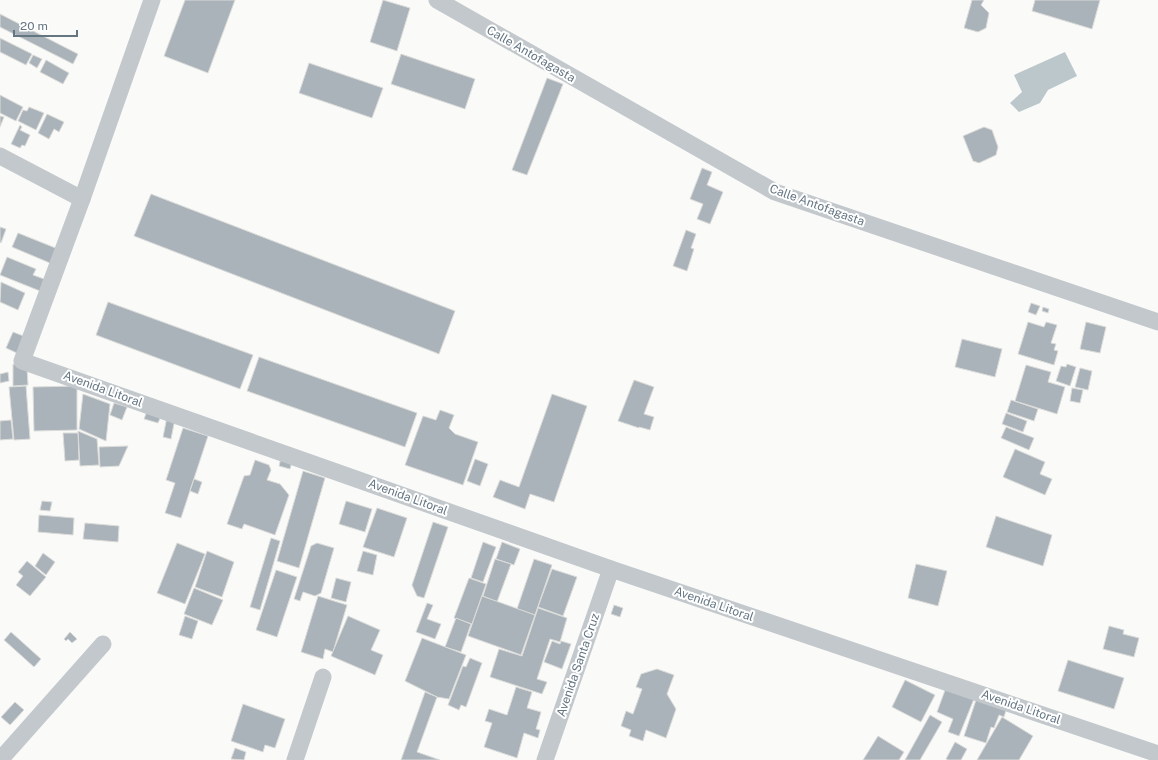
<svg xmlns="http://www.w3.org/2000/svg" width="1158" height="760" font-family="'Public Sans',sans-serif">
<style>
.water{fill:#bbc7cb}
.building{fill:#aab3b9;stroke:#dcdcda}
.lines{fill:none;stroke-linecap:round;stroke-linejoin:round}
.minor{stroke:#c3c8cc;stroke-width:17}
.labels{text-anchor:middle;stroke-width:4;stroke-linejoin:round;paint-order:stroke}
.street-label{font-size:12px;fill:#657683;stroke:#fff}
</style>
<rect width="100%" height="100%" fill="#fafaf8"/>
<path class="water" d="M1065,52L1077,76L1048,90L1040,103L1019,112L1010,103L1022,92L1014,75Z"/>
<g class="building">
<path d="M185,0H235L208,73L164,56Z"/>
<path d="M383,0L410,8L397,51L370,42Z"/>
<path d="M972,0H984L981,5L989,13L986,28L978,32L964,28Z"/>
<path d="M1035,0H1100L1092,29L1032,11Z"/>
<path d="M0,14L78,54L73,64L0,27Z"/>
<path d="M0,38L32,54L26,65L0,52Z"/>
<path d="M401,54L475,79L465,109L391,84Z"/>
<path d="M33,55L42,59L37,68L29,63Z"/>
<path d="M46,60L69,73L63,84L40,72Z"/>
<path d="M309,63L383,88L372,118L299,93Z"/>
<path d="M547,78L563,84L527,175L512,170Z"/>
<path d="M0,95L23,107L16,121L0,113Z"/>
<path d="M29,107L44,113L36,130L18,121L23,110L27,111Z"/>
<path d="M47,114L64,122L59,132L54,129L49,139L38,133Z"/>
<path d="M0,116L4,117L0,127Z"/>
<path d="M20,125L22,127L20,130L30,135L25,146L22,145L20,148L11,144Z"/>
<path d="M984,127L992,130L998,147L996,155L979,163L973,161L963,136Z"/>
<path d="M702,168L712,172L707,185L723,192L710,224L697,219L703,204L690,199Z"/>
<path d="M151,194L455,311L439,354L134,236Z"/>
<path d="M0,227L6,229L1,243L0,242Z"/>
<path d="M686,230L696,234L691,248L694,249L687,271L673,266Z"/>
<path d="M18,233L63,251L57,266L12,247Z"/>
<path d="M7,257L36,269L33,275L44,279L40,291L0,275Z"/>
<path d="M1,282L25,293L18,310L0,302Z"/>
<path d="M108,302L253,355L240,389L96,335Z"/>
<path d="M1031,303L1040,306L1036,315L1028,312Z"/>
<path d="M1043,307L1049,309L1048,313L1042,311Z"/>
<path d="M1028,322L1044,327L1046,322L1057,325L1051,343L1056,344L1054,350L1058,351L1054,365L1018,354Z"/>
<path d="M1086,322L1106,327L1100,353L1080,349Z"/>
<path d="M13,332L26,337L19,354L6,348Z"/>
<path d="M962,339L1002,349L995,377L955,367Z"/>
<path d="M259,357L417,413L405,447L247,391Z"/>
<path d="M13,364L27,369L28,385L13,386Z"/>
<path d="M1067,364L1076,367L1070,386L1056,381L1061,366L1066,367Z"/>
<path d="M1026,365L1051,372L1048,382L1065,387L1057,414L1015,401Z"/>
<path d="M1080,368L1092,371L1088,390L1075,387Z"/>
<path d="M8,372L9,381L0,383V374Z"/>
<path d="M634,380L654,387L644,414L654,417L650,430L639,427V428L618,421Z"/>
<path d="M26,386L30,439L14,440L9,387Z"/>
<path d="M77,386V430L34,431L33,387Z"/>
<path d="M1072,388L1083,390L1080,403L1070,401Z"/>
<path d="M83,394L110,404L106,441L79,429Z"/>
<path d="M552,394L587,406L554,502L530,494L525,509L493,497L500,480L519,487Z"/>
<path d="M1011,400L1038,409L1034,421L1007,412Z"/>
<path d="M114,403L127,407L122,420L110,415Z"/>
<path d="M440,410L454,415L449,428L455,434L478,442L463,485L405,465L423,416L436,420Z"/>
<path d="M147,411L161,416L158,423L144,419Z"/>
<path d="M1006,413L1027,421L1023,432L1002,424Z"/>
<path d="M167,417L175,419L171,439L163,437Z"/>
<path d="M11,420L13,439L0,440V421Z"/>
<path d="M1006,427L1034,438L1029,450L1001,438Z"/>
<path d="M183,428L208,436L181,518L165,513L175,483L166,480Z"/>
<path d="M78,431L97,439L99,465L80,466Z"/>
<path d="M63,433H78L79,460L65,461Z"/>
<path d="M128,446L119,466L100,467L99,447Z"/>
<path d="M1015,449L1045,462L1040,474L1052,479L1045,495L1003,477Z"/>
<path d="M281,458L292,462L290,469L279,466Z"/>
<path d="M475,459L488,464L480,486L467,481Z"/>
<path d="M255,460L269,465L271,470L267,480L280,484L289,495L275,535L244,524L242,529L227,524L244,476L250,475Z"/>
<path d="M303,471L325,478L299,568L277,561Z"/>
<path d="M194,479L202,482L198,494L190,491Z"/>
<path d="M42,501L52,502L50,511L40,510Z"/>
<path d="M346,501L372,509L365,532L339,524Z"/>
<path d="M377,508L407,518L394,557L363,547Z"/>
<path d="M39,515L74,518L73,535L38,532Z"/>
<path d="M996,516L1052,535L1043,566L986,547Z"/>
<path d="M433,522L448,527L424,598L417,596L412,585Z"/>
<path d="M85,523L119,526L118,542L83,539Z"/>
<path d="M271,538L280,541L260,610L250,607Z"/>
<path d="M483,542L496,547L483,582L471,578Z"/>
<path d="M502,542L520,549L514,565L496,559Z"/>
<path d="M177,543L205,554L185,604L157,593Z"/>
<path d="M317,543L334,548L321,593L315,596L303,592L300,601L294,599L311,546Z"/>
<path d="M207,551L234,562L222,597L195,587Z"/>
<path d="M363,551L377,555L373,575L357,571Z"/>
<path d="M43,553L55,562L46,575L35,566Z"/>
<path d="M495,559L511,564L497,602L483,596Z"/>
<path d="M534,559L552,565L535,615L517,609Z"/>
<path d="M27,561L46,577L30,596L16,585L23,576L18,572Z"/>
<path d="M916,564L947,571L938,606L908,598Z"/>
<path d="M552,569L577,577L563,616L538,607Z"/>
<path d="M276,570L297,577L277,637L256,630Z"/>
<path d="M336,578L351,582L346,602L331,598Z"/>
<path d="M469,578L486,584L472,624L454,618Z"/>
<path d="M194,588L223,600L212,625L184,614Z"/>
<path d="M318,596L347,605L333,652L325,649L323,659L301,652Z"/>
<path d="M482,596L535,615L521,655L468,636Z"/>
<path d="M427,603L433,605L427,619L441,624L435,639L416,632Z"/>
<path d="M614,605L623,608L620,617L611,614Z"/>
<path d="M538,608L567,618L560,642L550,639L537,679L547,682L542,694L490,677L499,649L522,656Z"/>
<path d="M185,616L198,621L192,639L179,635Z"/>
<path d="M348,616L380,630L371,650L383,655L375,675L331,656Z"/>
<path d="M456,618L471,624L461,652L445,647Z"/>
<path d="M1109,626L1124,630L1123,634L1139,638L1134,657L1103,649Z"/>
<path d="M11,632L41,659L34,667L4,640Z"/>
<path d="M70,632L77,639L72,643L68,639L66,641L64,639Z"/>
<path d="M422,638L466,655L449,699L437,697L405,681Z"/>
<path d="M552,641L560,644L561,641L571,644L562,669L544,662Z"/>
<path d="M470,658L482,663L466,707L461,705L459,710L448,705L463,666L466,667Z"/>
<path d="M1068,660L1124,678L1114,709L1058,691Z"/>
<path d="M657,669L674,675L667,694L676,709L666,738L646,730L643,741L629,736L631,730L621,726L626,711L633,714L642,689L636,687L641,674Z"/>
<path d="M905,680L935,695L921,722L892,707Z"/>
<path d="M948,682L976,694L959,736L948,732L953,719L937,712Z"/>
<path d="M516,687L532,692L527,708L541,712L536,729L540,730L538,738L524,733L517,758L484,747L492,723L485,721L489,709L507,715Z"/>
<path d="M425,692L437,697L417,752L440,760H401Z"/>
<path d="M976,700L1006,710L1004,717L999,715L994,728L991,727L986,743L964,736Z"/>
<path d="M15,702L24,710L10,725L1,717Z"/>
<path d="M243,704L285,719L275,748L265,745L263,752L231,741Z"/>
<path d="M930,715L942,722L920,760H905Z"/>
<path d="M1002,717L1033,736L1019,760H977Z"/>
<path d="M878,736L904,752L899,760H863Z"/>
<path d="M955,742L967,749L961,760H948L946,759Z"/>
<path d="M235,748L246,752L244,760L231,759Z"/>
</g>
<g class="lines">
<g class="minor">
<path d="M152,0L82,199L22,361L611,569L1158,754"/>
<path d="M437,0L775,192L1158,322"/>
<path d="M0,156L82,199"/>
<path d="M0,760L103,644"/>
<path d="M295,760L323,677"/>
<path d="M545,760L611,569"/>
</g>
</g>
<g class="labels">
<g class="street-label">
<text transform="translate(531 54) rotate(30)" y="4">Calle Antofagasta</text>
<text transform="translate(817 205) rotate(20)" y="4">Calle Antofagasta</text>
<text transform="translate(103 389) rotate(20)" y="4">Avenida Litoral</text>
<text transform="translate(408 497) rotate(20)" y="4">Avenida Litoral</text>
<text transform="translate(714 604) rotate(19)" y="4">Avenida Litoral</text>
<text transform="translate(578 665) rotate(-71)" y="4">Avenida Santa Cruz</text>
<text transform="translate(1021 707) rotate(19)" y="4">Avenida Litoral</text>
</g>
</g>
<path d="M14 30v6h63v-6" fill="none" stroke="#657683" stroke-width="2"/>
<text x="20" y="30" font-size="12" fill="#657683" stroke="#ffffff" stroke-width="3" paint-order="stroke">20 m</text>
</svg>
